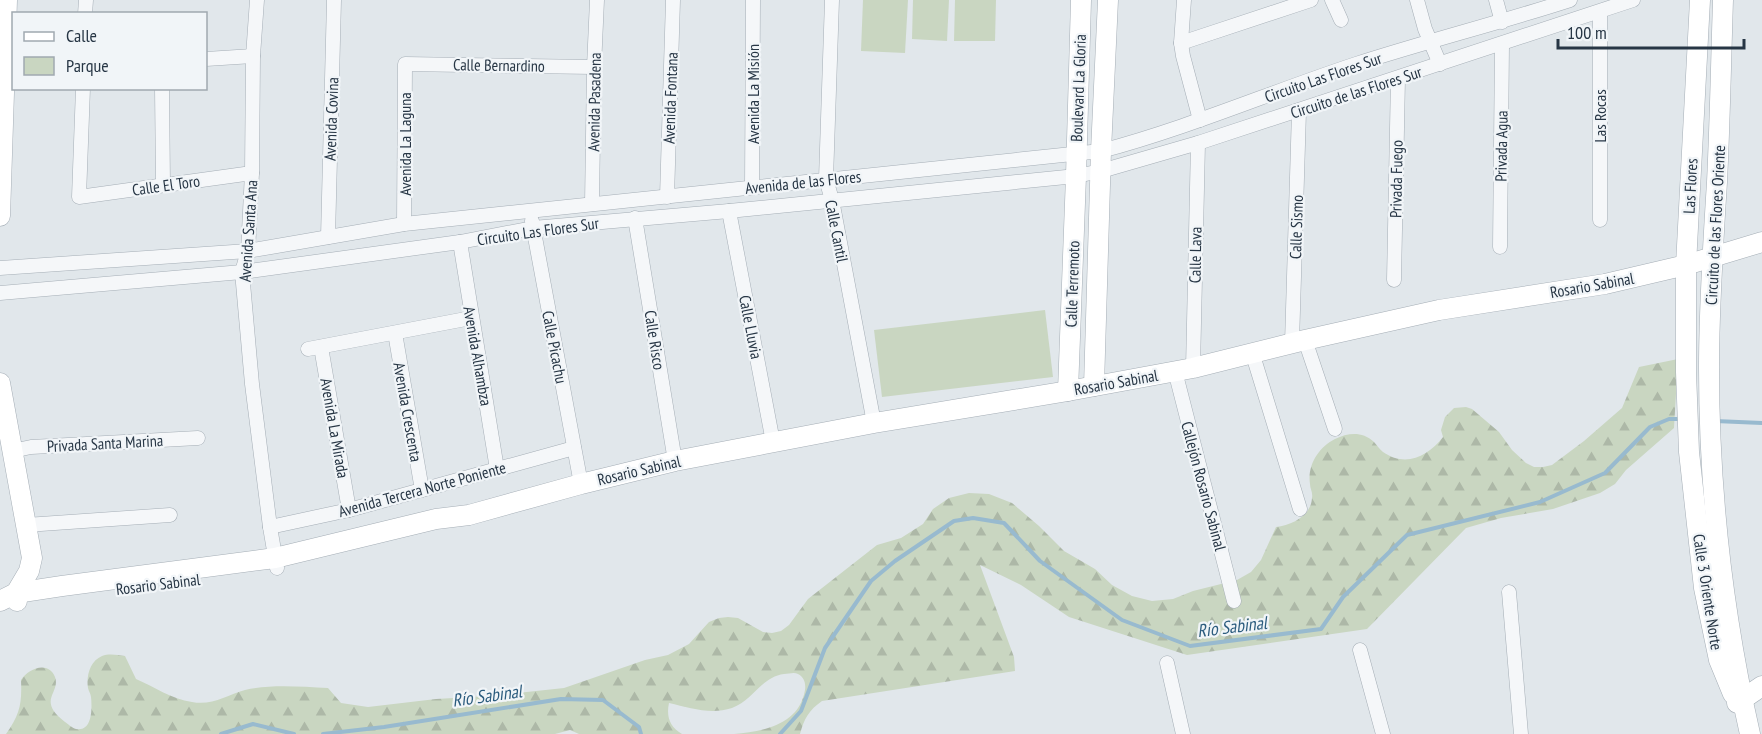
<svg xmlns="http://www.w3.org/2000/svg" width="1762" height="734" font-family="'PT Sans Narrow',sans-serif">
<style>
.green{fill:#c9d6c1}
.forest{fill:url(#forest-firs)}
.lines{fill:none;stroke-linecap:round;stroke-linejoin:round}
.stream{stroke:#98bacf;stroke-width:4}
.street-casing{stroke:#a5aeb6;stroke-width:15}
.secondary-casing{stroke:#a5aeb6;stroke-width:21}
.street{stroke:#f5f7f9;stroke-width:14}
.secondary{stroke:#fff;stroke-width:20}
.labels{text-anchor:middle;stroke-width:4.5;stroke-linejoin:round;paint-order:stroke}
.street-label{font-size:16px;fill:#273645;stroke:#f1f5f8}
.water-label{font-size:18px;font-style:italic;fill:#2c5c7e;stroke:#f1f5f8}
</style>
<defs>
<pattern id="forest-firs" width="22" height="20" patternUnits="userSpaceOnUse" patternTransform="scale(1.5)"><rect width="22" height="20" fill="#c9d6c1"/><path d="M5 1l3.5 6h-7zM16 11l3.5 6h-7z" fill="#adb8a7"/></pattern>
</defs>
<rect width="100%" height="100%" fill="#e1e7eb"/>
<g class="green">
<path d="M863,0H908L905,53L861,51Z"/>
<path d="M913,0H949L947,41L912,39Z"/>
<path d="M955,0H996L995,41H954Z"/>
<path d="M1045,310L1053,377L882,397L874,330Z"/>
</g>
<path class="forest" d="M1678,359L1674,428L1626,470L1615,484L1600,493L1553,509L1501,518L1466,528L1367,629L1187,655L1069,617L1021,585L980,565L1014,657L1015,671L822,701C809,710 804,719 800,734H734C764,731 799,725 805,690C806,683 804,677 798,674C794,672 789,674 784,674C761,677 753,701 732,708C711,715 690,708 669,703C666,717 670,727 682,734H579L570,730L555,734H6C20,714 22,704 21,680C28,669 48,660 55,677C61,693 36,700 65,722C68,724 72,728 76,729C93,732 92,707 91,697C90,692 89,692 88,688C86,676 90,661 102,656C109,653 118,655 125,656L136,679C155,687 171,699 192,702C212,706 227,695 245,690C272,684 301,687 328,688L341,703L368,707L436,699L488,696L564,688L645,660L668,655L689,644L709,622L719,618L728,617L738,618L763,632L772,633L781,631L789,625L808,599L877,545L901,538L923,524L933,509L949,498L969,493L989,494L1012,503L1039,526L1064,551L1095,569L1112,585L1132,596L1152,601L1173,599L1193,591L1237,580L1251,572L1261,560L1276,527C1292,525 1311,516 1312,498C1313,492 1310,489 1310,484C1307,465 1319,447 1335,439C1348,433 1362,431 1374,442C1377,445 1379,449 1383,452C1406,468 1428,456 1443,437L1441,430L1445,417L1454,408L1466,407L1472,409L1499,432L1512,450L1526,463L1534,467H1543L1552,465L1584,441L1622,408L1639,367Z"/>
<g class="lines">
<g class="stream">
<path d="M1715,421L1762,423"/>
<path d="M221,734L253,724L294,734"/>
<path d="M323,734L384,727L561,699L603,700L639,727L641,734"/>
<path d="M780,734L801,711L825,648L871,581L895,561L954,521L973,518L1004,523L1040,561L1122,620L1190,646L1321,629L1343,597L1407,535L1540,502L1605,473L1650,427L1669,419H1681"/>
</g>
<defs>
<g id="street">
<path d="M257,0L253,56L252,173L248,251L242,272L252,384L270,527L277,568"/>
<path d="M832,0L826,179L832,200L874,423"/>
<path d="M1184,0L1181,43L1183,56L1200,120"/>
<path d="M1332,0L1341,20"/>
<path d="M1417,0L1425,29L1440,64"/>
<path d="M1496,0L1502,22"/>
<path d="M1600,12V220"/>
<path d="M85,14L86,0"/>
<path d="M1181,43L1311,0"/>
<path d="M206,59L253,56"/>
<path d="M83,88L79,197L252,173"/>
<path d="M162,88L163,185"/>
<path d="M752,188L753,0"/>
<path d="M667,197L673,0"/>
<path d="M592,204L594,67L597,0"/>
<path d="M729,211L773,442"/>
<path d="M635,218L675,461"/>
<path d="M532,221L581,484"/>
<path d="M404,224L405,64L594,67"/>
<path d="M328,237L334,0"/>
<path d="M460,242L497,469"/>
<path d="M1500,247L1502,44"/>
<path d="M0,268L248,251L404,224L1101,151C1188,128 1271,92 1356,64C1427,41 1499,23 1570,0"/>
<path d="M1394,280L1398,78"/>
<path d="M0,293L242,272L460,242L533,228L729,211L1076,176L1101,171L1198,143L1633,0"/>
<path d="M395,333L422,490"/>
<path d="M1305,340L1335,429"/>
<path d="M1292,343L1299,111"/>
<path d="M321,347L349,510"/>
<path d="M308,349L471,318"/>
<path d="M1252,352L1300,509"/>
<path d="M1193,368L1198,143"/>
<path d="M1175,371L1234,601"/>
<path d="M12,451L31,447L198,438"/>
<path d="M26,525L170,515"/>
<path d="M270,527L349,510L574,448"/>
<path d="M1509,592L1521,734"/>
<path d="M1360,650L1383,734"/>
<path d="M1167,663L1183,734"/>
</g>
<g id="secondary">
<path d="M1700,0L1686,265V372L1689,452L1704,588L1719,660L1733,694"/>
<path d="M1723,0C1721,61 1720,121 1717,182C1713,244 1709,306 1709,368C1709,491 1723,615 1750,734"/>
<path d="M0,216L7,0"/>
<path d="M0,383L32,558L29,571L16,593L17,601"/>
<path d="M1094,386L1101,151L1108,0"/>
<path d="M1068,391L1076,176L1081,0"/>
<path d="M0,601L16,593L62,586L275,558L436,519L469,515L581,484L675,461L874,423L1068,391L1193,368L1305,340L1439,310L1605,284L1686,265L1762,242"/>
<path d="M1737,703L1762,686"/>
</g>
</defs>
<use href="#street" class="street-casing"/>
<use href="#secondary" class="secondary-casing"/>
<use href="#street" class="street"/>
<use href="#secondary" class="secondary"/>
</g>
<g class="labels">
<g class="street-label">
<text transform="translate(499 65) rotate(1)" y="6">Calle Bernardino</text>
<text transform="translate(1323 77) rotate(-19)" y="6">Circuito Las Flores Sur</text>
<text transform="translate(1078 88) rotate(-88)" y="6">Boulevard La Gloria</text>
<text transform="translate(1356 92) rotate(-18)" y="6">Circuito de las Flores Sur</text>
<text transform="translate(753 94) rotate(-90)" y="6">Avenida La Misión</text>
<text transform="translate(670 98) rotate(-88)" y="6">Avenida Fontana</text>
<text transform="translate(594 102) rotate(-89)" y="6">Avenida Pasadena</text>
<text transform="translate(1600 116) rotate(-90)" y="6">Las Rocas</text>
<text transform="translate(331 119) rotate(-88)" y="6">Avenida Covina</text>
<text transform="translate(405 144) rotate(-90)" y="6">Avenida La Laguna</text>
<text transform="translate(1501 146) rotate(-89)" y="6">Privada Agua</text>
<text transform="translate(1396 179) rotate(-89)" y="6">Privada Fuego</text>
<text transform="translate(803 182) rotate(-6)" y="6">Avenida de las Flores</text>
<text transform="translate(166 185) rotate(-8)" y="6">Calle El Toro</text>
<text transform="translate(1690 186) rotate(-87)" y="6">Las Flores</text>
<text transform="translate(1715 225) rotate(-87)" y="6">Circuito de las Flores Oriente</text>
<text transform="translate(1296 227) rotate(-88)" y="6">Calle Sismo</text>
<text transform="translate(248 231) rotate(-86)" y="6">Avenida Santa Ana</text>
<text transform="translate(538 231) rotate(-8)" y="6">Circuito Las Flores Sur</text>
<text transform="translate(837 231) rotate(79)" y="6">Calle Cantil</text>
<text transform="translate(1195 255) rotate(-89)" y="6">Calle Lava</text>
<text transform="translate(1072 284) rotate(-88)" y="6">Calle Terremoto</text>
<text transform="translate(1592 285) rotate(-10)" y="6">Rosario Sabinal</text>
<text transform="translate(751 327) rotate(79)" y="6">Calle Lluvia</text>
<text transform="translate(655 340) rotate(81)" y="6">Calle Risco</text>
<text transform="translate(555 347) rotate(79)" y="6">Calle Picachu</text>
<text transform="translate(478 356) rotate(80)" y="6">Avenida Alhambza</text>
<text transform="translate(1116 382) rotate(-10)" y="6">Rosario Sabinal</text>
<text transform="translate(408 412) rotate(80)" y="6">Avenida Crescenta</text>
<text transform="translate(335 428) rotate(80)" y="6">Avenida La Mirada</text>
<text transform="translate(105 443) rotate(-3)" y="6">Privada Santa Marina</text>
<text transform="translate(639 470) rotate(-13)" y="6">Rosario Sabinal</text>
<text transform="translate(1204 486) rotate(75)" y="6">Callejón Rosario Sabinal</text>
<text transform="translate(422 489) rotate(-15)" y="6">Avenida Tercera Norte Poniente</text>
<text transform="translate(158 584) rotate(-7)" y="6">Rosario Sabinal</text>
<text transform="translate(1708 592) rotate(81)" y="6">Calle 3 Oriente Norte</text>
</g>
<g class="water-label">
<text transform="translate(1232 627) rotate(-7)" y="6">Río Sabinal</text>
<text transform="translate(487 696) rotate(-8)" y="6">Río Sabinal</text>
</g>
</g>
<rect x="12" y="12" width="195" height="78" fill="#f1f5f8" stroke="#a0a9b0" stroke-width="1.5"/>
<rect x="24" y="32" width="30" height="9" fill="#ffffff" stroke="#a0a9b0" stroke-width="1.5"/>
<text x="66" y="42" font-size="18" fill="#273645">Calle</text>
<rect x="24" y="57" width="30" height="18" fill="#c9d6c1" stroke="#a0a9b0" stroke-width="1.5"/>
<text x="66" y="72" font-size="18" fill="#273645">Parque</text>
<path d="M1558 39v9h186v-9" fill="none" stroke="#273645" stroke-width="3"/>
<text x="1567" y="39" font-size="18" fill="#273645" stroke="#f1f5f8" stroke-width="4.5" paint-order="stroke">100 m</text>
</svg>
